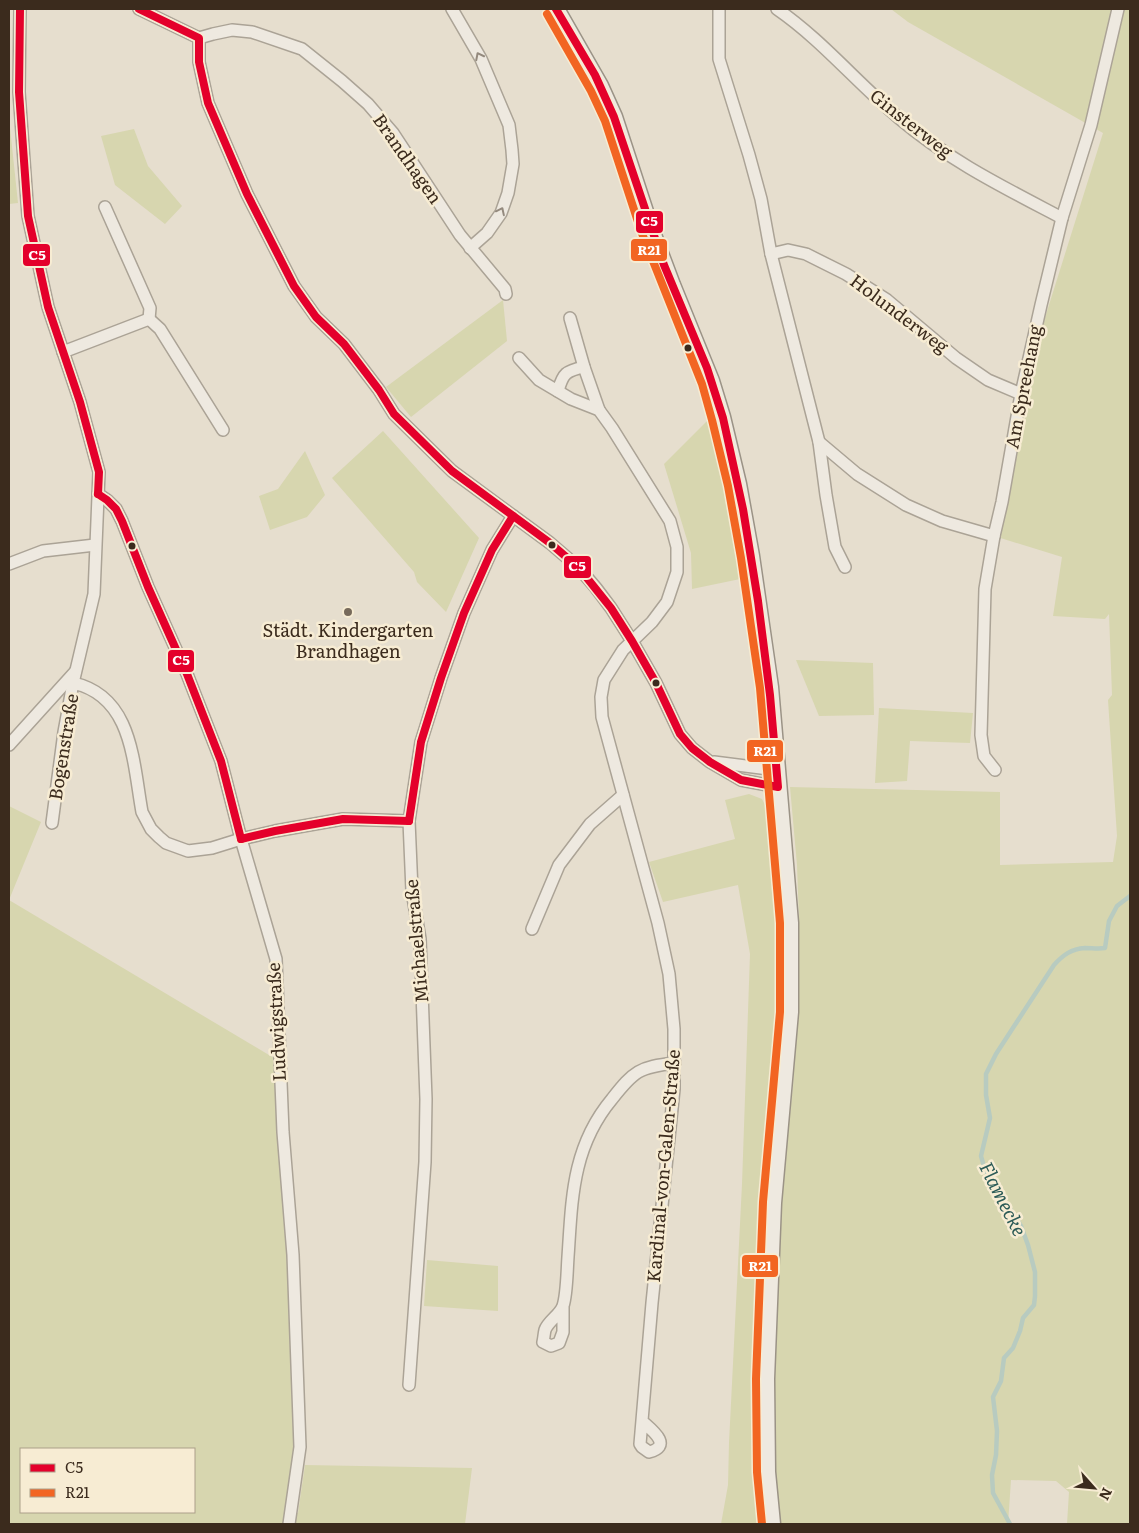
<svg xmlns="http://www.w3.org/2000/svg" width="1139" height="1533" font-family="Literata,serif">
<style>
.green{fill:#d7d6af;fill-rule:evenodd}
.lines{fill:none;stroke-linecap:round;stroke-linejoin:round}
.stream{stroke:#b8cbc0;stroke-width:4.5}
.minor-casing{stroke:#aba396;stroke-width:14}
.secondary-casing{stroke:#9b9386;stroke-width:19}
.minor{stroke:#eee9e0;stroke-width:11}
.secondary{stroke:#eee9e0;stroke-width:16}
.bus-1-casing{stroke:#f7ecd3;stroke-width:11}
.bus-2-casing{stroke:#f7ecd3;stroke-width:11}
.bus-1{stroke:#e4002b;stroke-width:8}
.bus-2{stroke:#f26522;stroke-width:8}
.oneway{stroke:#948a7e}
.bus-dot{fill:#3b2b1d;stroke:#f7ecd3;stroke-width:2}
.poi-dot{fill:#776a5b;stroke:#f7ecd3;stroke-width:2}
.labels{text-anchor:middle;stroke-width:5;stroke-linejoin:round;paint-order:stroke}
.street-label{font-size:18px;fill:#3b2b1d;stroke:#f7ecd3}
.poi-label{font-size:18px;fill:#3b2b1d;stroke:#f7ecd3}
.water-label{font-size:19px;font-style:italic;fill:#2c5b57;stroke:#f7ecd3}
.line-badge{stroke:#f7ecd3;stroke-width:2}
.badge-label{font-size:14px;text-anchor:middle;font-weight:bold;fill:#fff}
</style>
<rect width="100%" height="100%" fill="#e6dece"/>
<g class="green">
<path d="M891,9H1130V1524H1067L1069,1492L1056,1481L1011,1480L1008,1524H779L775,1482L773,1427L780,1202L793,1087L798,1009L799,920L797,865L790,787L1000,792V865L1113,862L1117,836L1108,700L1112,695L1109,614L1105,619L1053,616L1062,557L994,536L1021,394L1103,133L908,22Z"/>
<path d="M9,118L18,203L9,204Z"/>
<path d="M134,129L148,166L182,206L165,224L115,185L101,136Z"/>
<path d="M503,300L507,341L411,417L386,387Z"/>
<path d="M712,416L745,578L692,589L691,553L664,464Z"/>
<path d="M383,431L479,538L446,612L417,582L414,572L332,478Z"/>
<path d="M305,451L325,495L307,517L270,530L259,496L278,489Z"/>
<path d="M796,660L873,663L874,715L819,716Z"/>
<path d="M879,708L973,713L970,743L910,741L907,781L875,783Z"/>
<path d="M749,794L762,799L770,815L775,839L787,968L765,1203L756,1482L760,1524H721L728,1485L729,1443L742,1184L750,954L738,885L663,902L649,862L735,839L725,800Z"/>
<path d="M9,806L41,822L9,900L279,1061L295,1445L287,1511L298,1513L305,1465L472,1468L465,1524H9ZM21,1449H194V1512H21Z"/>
<path d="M427,1260L498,1266V1311L424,1306Z"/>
</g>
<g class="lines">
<path class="stream" d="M1010,1524L993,1493L992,1475L996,1455L997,1431L993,1397L1001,1381L1004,1358L1013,1348L1020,1331L1023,1318L1034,1305L1035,1296V1272L1028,1245L1021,1226L985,1170L981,1156L990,1118L986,1095V1074L996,1054L1054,965C1063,955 1071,949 1085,948C1092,948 1098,949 1105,948L1109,921L1117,906L1130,896"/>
<defs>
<g id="minor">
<path d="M20,9L19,92L28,216L48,307L80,402L99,472L94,594L73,683L64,732L52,823"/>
<path d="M139,9L199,38V62L208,103L247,194L294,286L316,317L344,344L379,390L394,414L452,471L550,543L579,568L596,588L611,608L632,641L656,683L680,734L692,748L710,762L741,780L778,787"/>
<path d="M452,9L481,59L509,125L512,150L513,164L508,193L501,213L487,233L470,248"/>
<path d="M719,9V59L749,155L761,199L771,254L819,442L826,495L835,547L845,567"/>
<path d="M777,9C822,40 857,83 899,118C948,160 1005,188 1062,218"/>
<path d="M199,38L213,34L232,30L252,32L302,49L342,81L368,104L393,133L460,235L505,289L506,294"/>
<path d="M105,207L150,308L149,319"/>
<path d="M771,254L788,250L806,254L846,274L887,300L956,358L988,380L1021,394"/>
<path d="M570,318L584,367L599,410"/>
<path d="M149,319L160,329L223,430"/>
<path d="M63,352L149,319"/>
<path d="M519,358L539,380L571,399L599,410L612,428L670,521L677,547V572L667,602L652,622L623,650L604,680L601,697L602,717L658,923L669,974L674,1029V1089L652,1303L640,1444L642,1447L649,1452C673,1446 652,1430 643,1422"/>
<path d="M558,391C563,373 566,371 584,367"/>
<path d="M819,442L857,474L906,505L942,521L994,536"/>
<path d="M98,494L107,500L116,509L122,521L148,587L187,674L221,761L241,839L276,959L283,1132L293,1255L300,1447L289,1524"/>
<path d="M9,564L43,551L95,545"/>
<path d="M73,683C133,696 133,763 142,812L151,829L159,837L166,843L188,851L212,848L241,839L275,831L343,819L409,821"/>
<path d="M9,745L75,672"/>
<path d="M714,762L777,770"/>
<path d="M995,770L984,756L981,735L985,589L994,536L1002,502L1021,394L1041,305L1062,218L1091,125L1118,9"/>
<path d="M532,929L559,865L590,824L623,795"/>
<path d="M563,1307V1332L559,1343L551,1346L543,1342C544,1338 544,1334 545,1330C548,1321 560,1315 563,1306C567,1294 567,1270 568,1257C572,1198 572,1147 612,1099C634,1071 639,1067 675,1063"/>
<path d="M409,1385L425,1162L426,1099L420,939L412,891L409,821L421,742L441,678L464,613L492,550L513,516"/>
</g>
<path id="secondary" d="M556,9L600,86L614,117L650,227L672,285L711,381L722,417L738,484L751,556L770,687L790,923V1012L773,1203L766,1379L767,1472L772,1524"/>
</defs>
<use href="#minor" class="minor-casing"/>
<use href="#secondary" class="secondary-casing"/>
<use href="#minor" class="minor"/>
<use href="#secondary" class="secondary"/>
<defs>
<g id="bus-1">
<path d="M20,9L19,92L28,216L48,307L80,402L99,472L98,494"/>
<path d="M139,9L199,38V62L208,103L247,194L294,286L316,317L344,344L379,390L394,414L452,471L550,543L579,568L611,608L632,641L656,683L680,734L692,748L710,762L741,780L778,787L770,695L758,601L743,509L723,418L707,368L664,265L614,117L595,75L556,9"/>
<path d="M98,494L107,500L116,509L122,521L148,587L187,674L221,761L241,839"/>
<path d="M409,821L421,742L441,678L464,613L492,550L513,516"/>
<path d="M241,839L275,831L343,819L409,821"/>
</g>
<path id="bus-2" d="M547,14L591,91L605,121L641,231L702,384L712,420L728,486L741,558L760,688L780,923V1012L763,1202L756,1379L757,1472L762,1524"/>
</defs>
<use href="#bus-1" class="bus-1-casing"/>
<use href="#bus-2" class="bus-2-casing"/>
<use href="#bus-1" class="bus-1"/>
<use href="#bus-2" class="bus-2"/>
</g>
<defs><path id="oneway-chevron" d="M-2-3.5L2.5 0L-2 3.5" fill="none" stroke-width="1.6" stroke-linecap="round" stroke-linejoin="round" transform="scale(1.25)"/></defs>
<g class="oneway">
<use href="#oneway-chevron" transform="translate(479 56) rotate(-117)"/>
<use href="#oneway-chevron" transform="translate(501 211) rotate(-64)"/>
</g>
<g class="bus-dot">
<circle cx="688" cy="348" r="4.5"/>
<circle cx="552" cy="545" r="4.5"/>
<circle cx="132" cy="546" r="4.5"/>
<circle cx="656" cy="683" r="4.5"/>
</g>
<circle class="poi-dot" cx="348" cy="612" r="5"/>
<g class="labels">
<g class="street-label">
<text transform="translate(911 124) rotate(38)" y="6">Ginsterweg</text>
<text transform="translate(407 159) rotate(55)" y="6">Brandhagen</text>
<text transform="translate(899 314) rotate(37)" y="6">Holunderweg</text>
<text transform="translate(1024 387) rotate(-79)" y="6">Am Spreehang</text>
<text transform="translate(64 747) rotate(-81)" y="6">Bogenstraße</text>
<text transform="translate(417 941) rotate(-95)" y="6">Michaelstraße</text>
<text transform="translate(277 1022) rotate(-93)" y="6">Ludwigstraße</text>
<text transform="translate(664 1166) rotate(-85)" y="6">Kardinal-von-Galen-Straße</text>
</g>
<g class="poi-label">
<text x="348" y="637">Städt. Kindergarten<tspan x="348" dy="21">Brandhagen</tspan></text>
</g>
<g class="water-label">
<text transform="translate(1003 1199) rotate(63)" y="7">Flamecke</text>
</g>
</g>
<g class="line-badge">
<rect x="635" y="210" width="29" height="24" rx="5" fill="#e4002b"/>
<rect x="630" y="238" width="38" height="24" rx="5" fill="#f26522"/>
<rect x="22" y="243" width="29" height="24" rx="5" fill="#e4002b"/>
<rect x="563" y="555" width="29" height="24" rx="5" fill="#e4002b"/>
<rect x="167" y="649" width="28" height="24" rx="5" fill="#e4002b"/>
<rect x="746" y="739" width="38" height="24" rx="5" fill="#f26522"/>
<rect x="741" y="1254" width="38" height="24" rx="5" fill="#f26522"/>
</g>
<g class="badge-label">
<text x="649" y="226">C5</text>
<text x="649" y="255">R21</text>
<text x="37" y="260">C5</text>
<text x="577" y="571">C5</text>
<text x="181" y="665">C5</text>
<text x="765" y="756">R21</text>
<text x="760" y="1271">R21</text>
</g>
<rect width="1139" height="1533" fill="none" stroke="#3b2b1d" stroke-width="20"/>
<rect x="20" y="1448" width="175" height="65" fill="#f7ecd3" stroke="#ac9f8a"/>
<rect x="30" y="1464" width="25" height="8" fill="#e4002b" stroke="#ac9f8a"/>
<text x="65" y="1473" font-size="15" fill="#3b2b1d">C5</text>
<rect x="30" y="1489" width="25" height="8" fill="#f26522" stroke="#ac9f8a"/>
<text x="65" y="1498" font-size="15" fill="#3b2b1d">R21</text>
<g transform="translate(1094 1488) rotate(117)" stroke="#f7ecd3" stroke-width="4" paint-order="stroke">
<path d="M0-4L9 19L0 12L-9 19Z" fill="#3b2b1d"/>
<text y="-8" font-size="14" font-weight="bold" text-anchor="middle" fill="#3b2b1d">N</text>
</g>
</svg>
